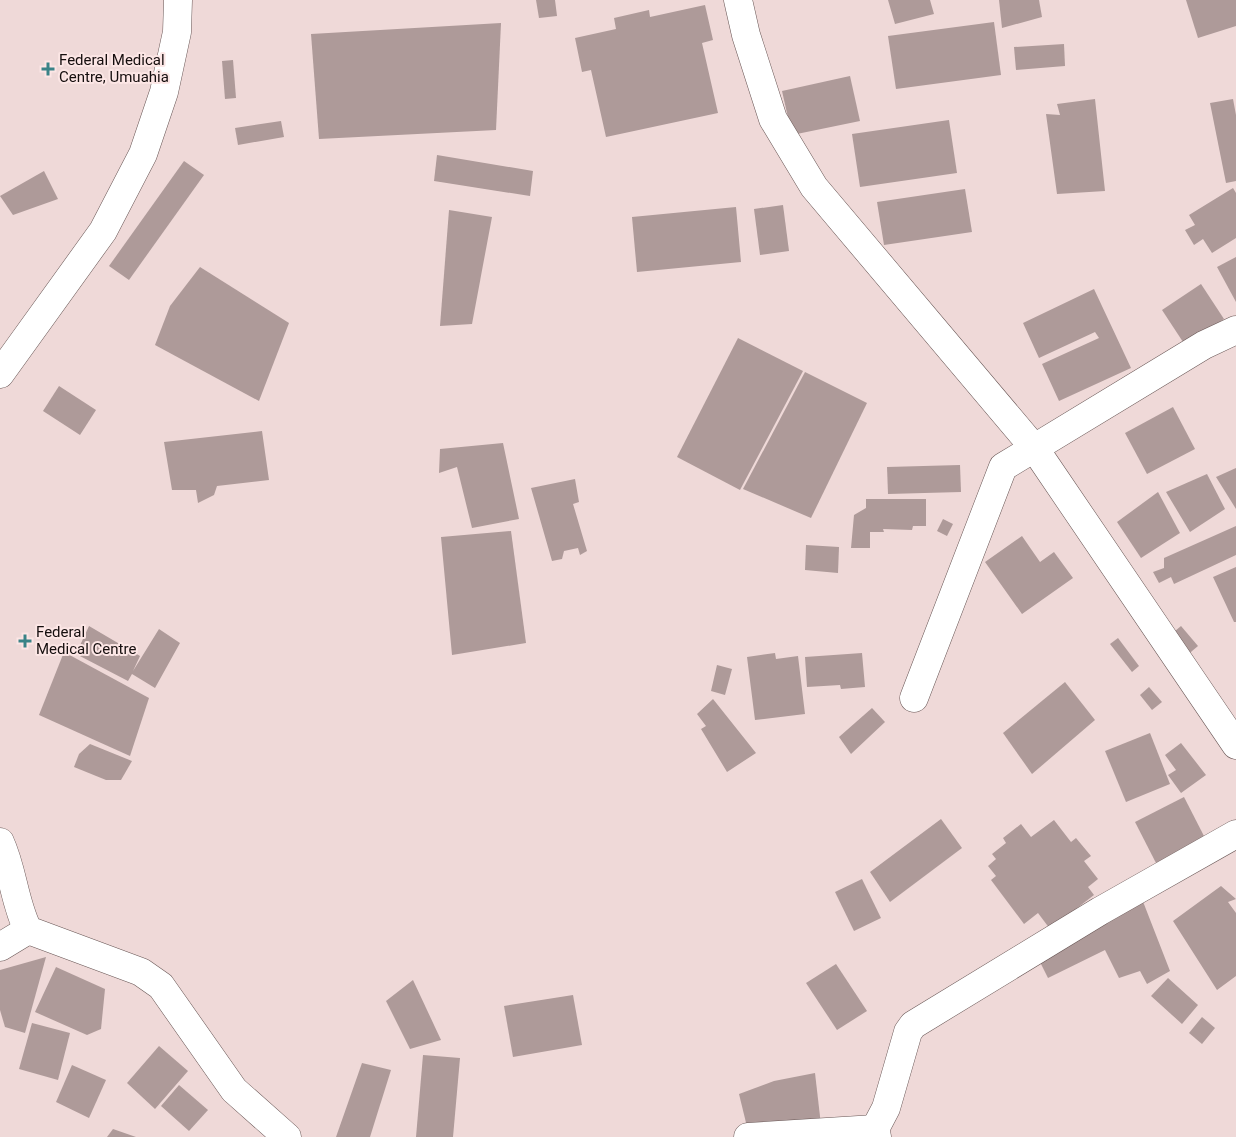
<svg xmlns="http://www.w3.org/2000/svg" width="1236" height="1137" font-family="Roboto,sans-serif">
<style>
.building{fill:#ae9a99}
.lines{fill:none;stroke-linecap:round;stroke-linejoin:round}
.minor-casing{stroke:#685655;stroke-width:29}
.major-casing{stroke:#685655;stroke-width:29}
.minor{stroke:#fff;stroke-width:28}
.major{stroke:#fff;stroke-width:28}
.poi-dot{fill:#3a8387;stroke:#fce6e5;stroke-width:2}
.labels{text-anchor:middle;stroke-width:4;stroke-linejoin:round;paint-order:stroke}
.poi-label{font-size:15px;fill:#150e0e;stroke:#fce6e5;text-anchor:start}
</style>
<rect width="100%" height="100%" fill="#efd9d8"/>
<g class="building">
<path d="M536,0H555L557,16L539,18Z"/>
<path d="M888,0H930L934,14L895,24Z"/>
<path d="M999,0H1039L1042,17L1002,28Z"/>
<path d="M1186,0H1236V26L1198,38Z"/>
<path d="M705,5L713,40L702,43L718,113L606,137L591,70L582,72L575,38L616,29L614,18L649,10L650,17Z"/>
<path d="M994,22L1001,75L896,89L888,36Z"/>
<path d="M501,23L496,130L319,139L311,34Z"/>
<path d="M1064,44L1065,66L1016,70L1014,47Z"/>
<path d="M233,60L236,98L225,99L222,61Z"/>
<path d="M850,76L860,121L792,135L782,91Z"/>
<path d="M1095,99L1105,191L1057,194L1046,114L1060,115L1057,104Z"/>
<path d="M1233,99L1236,115V181L1226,183L1210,103Z"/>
<path d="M949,120L957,173L860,187L852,134Z"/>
<path d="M281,121L284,137L238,145L235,128Z"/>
<path d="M437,155L533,171L530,196L434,181Z"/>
<path d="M184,161L204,175L129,280L109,266Z"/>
<path d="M44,171L58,199L13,215L0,196Z"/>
<path d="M1233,188L1236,193V238L1212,253L1203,239L1194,245L1185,230L1195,225L1189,215Z"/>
<path d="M965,189L972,232L884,245L877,202Z"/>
<path d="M783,205L789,251L760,255L754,209Z"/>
<path d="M736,207L741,262L637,272L632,217Z"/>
<path d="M449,210L492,217L472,324L440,326Z"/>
<path d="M1236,257V302L1217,267Z"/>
<path d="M200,267L289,323L259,401L155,345L170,306Z"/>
<path d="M1201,284L1224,319L1185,345L1162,310Z"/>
<path d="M1094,289L1131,368L1059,401L1042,364L1099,338L1095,332L1039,358L1023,323Z"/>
<path d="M738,338L803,371L740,490L677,457Z"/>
<path d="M805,372L867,403L811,518L743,489Z"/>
<path d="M59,386L96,410L80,435L43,411Z"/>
<path d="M1173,407L1195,449L1147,474L1125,433Z"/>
<path d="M262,431L269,480L217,486L214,495L198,503L196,490H172L164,442Z"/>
<path d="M503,443L519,519L472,528L457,467L439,473L440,449Z"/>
<path d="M960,465L961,492L888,494L887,467Z"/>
<path d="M1236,468V509L1216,477Z"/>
<path d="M1207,474L1225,509L1190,532L1166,492Z"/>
<path d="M575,479L579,502L573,504L587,551L580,555L578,548L564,551L562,559L552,561L531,488Z"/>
<path d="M1158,492L1180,533L1141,558L1117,522Z"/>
<path d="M866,499H926V526H913L912,530L883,529L884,532H870V548H851L854,515L866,508Z"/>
<path d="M943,519L953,524L947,536L937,531Z"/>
<path d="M1236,526V555L1174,584L1171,577L1159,583L1153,572L1164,568V558Z"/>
<path d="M511,531L526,643L452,655L441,537Z"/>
<path d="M1022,536L1040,562L1054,552L1073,578L1022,614L985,562Z"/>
<path d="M806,545L839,547L838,573L805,570Z"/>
<path d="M1236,567V622H1234L1213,577Z"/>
<path d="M89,626L140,656L133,671L159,629L180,643L155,688L132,674L128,681L76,654Z"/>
<path d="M1181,626L1198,646L1185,657L1168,637Z"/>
<path d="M1118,638L1139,666L1132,672L1110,644Z"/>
<path d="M64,652L149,698L130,756L39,715Z"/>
<path d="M775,653L776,659L798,656L805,714L755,720L747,657Z"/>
<path d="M862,653L865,687L841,689L840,685L807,687L805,657Z"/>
<path d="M717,665L732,669L725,695L711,691Z"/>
<path d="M1065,682L1095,720L1032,774L1003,733Z"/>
<path d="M1149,687L1162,702L1152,710L1140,695Z"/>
<path d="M713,699L756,753L727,772L701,729L706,726L697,714Z"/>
<path d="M872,708L885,722L851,754L839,737Z"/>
<path d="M1150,733L1170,784L1126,802L1105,751Z"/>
<path d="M1181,743L1206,775L1181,793L1168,775L1176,770L1165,755Z"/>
<path d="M90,744L132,761L121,780H106L74,767L79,754Z"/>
<path d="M1184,797L1205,838L1156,863L1135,822Z"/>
<path d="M941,819L962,848L890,902L870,872Z"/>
<path d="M1054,820L1071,842L1076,838L1091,856L1084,861L1098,879L1088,887L1094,895L1050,929L1038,913L1024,924L991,880L996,876L988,866L996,859L992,854L1006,843L1003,838L1021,824L1031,837Z"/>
<path d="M862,879L881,918L854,931L835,892Z"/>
<path d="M1221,886L1236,899L1228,902L1236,913V976L1217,990L1173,921Z"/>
<path d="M1142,899L1170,971L1147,984L1140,971L1119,978L1105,950L1048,978L1039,960Z"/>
<path d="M46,957L25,1033L5,1027L0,1010V970Z"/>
<path d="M836,964L867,1011L837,1030L806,983Z"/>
<path d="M56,967L105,989L101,1029L87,1035L35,1012Z"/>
<path d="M1168,978L1198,1005L1182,1024L1151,996Z"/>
<path d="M413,980L441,1040L410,1049L386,1001Z"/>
<path d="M573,995L582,1045L513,1057L504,1006Z"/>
<path d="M1202,1017L1215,1028L1202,1044L1189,1033Z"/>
<path d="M32,1023L70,1033L58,1080L19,1069Z"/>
<path d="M159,1046L188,1071L155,1109L127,1083Z"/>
<path d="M423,1055L460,1058L453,1137H416Z"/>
<path d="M362,1063L391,1070L370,1137H336Z"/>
<path d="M72,1065L106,1080L89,1118L56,1102Z"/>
<path d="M815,1073L821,1125L749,1135L739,1094L774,1081Z"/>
<path d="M179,1085L208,1110L189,1131L161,1106Z"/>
<path d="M113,1129L136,1137H107Z"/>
</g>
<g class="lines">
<defs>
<g id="minor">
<path d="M738,0L746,35L773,119L814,187L1035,449L1236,745"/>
<path d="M914,698L1003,467L1204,345L1236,330"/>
<path d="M0,842C13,870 14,902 28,930L141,972L161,986L234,1090L287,1137"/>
<path d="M0,947L28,930"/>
<path d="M748,1137L875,1129"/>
<path d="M877,1137L875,1129L886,1108L908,1032L913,1025L1100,911L1236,834"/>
</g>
<path id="major" d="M0,374L103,231L143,154L164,92L177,32L178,0"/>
</defs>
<use href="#minor" class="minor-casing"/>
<use href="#major" class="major-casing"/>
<use href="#minor" class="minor"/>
<use href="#major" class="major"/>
</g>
<g class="poi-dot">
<path d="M45.5 61.5h5v5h5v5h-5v5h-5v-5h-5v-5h5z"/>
<path d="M22.5 633.5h5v5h5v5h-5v5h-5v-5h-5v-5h5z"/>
</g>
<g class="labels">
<g class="poi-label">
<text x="59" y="65">Federal Medical<tspan x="59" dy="17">Centre, Umuahia</tspan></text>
<text x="36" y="637">Federal<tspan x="36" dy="17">Medical Centre</tspan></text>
</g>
</g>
</svg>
